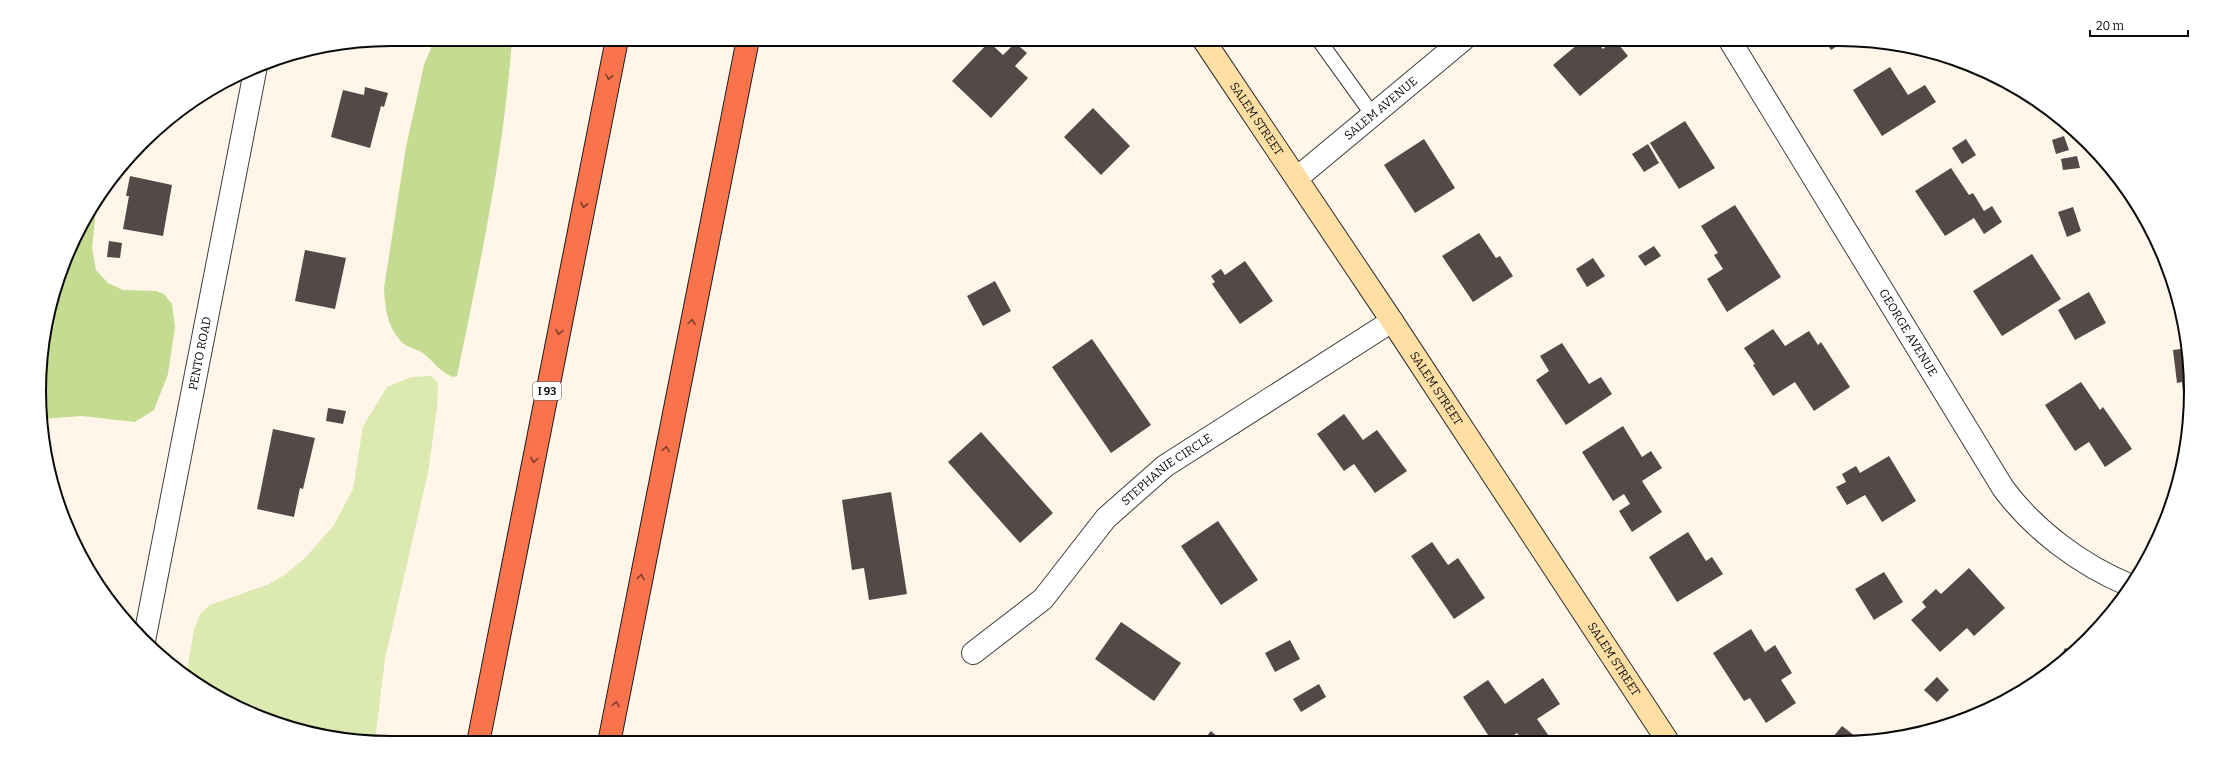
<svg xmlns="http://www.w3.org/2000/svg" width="2230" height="782" font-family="Bitter,serif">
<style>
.green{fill:#dceab2}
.forest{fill:#c4db91}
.building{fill:#544947}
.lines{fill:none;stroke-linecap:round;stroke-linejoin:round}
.service-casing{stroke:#3e3e3e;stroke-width:16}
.minor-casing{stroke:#3e3e3e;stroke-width:24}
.tertiary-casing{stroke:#3e3e3e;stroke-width:24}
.secondary-casing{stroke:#2d2d2d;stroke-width:24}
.motorway-casing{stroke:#1c1c1c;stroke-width:24}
.service{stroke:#fff;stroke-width:14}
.minor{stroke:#fff;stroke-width:22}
.tertiary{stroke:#fff;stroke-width:22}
.secondary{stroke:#ffdfa4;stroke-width:22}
.motorway{stroke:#f9734d;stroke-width:22}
.oneway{stroke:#823f2c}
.labels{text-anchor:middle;stroke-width:4;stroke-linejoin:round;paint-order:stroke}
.shield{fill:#fff;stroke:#545454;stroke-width:1}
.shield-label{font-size:11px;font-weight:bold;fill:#0b0b0b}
.street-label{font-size:12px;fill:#0b0b0b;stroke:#fff}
.rim{fill:none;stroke:#0b0b0b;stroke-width:2}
</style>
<rect width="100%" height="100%" fill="#fff6e9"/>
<path class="green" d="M431,376L438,382L437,408L428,473L385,659L375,741L300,731L195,684L186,676L194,630L200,614L210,605L267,585L286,574L306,557L334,525L353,489L363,426L387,387L411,377Z"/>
<g class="forest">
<path d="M440,39H512C504,153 480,264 457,376L453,377C440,372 434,362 424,354C420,350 413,349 407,346C388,333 385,309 384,288L406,147L424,65L432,45Z"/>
<path d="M95,204L96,210L92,248L96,270L108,283L123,290L156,291L164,294L172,304L175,327L168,374L154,410L135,422L82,416L41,419L42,345L75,235Z"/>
</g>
<g class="building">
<path d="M1584,39H1594L1603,49L1614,39L1628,56L1580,96L1553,65Z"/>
<path d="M1824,39H1839L1847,40L1831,50Z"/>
<path d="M989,42L1003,55L1015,43L1027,53L1015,66L1028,78L991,118L952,81Z"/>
<path d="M1890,67L1908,95L1925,85L1936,102L1882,136L1853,90Z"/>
<path d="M365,87L388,93L384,107L381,106L370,148L331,137L343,90L364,95Z"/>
<path d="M1093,108L1130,146L1101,175L1064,137Z"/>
<path d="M1685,121L1715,168L1679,189L1650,143Z"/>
<path d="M2064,136L2069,150L2056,154L2052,140Z"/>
<path d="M1424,139L1455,188L1415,213L1384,165Z"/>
<path d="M1966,139L1976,155L1962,164L1952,148Z"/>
<path d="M1648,144L1659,163L1644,172L1632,154Z"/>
<path d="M2077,156L2080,168L2063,170L2061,159Z"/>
<path d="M1951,168L1969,195L1973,193L1984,211L1992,206L2002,222L1984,234L1974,218L1945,236L1915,191Z"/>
<path d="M130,176L172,185L163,236L123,229L129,196H126Z"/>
<path d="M1735,205L1781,277L1727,312L1707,279L1723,269L1714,255L1718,253L1701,226Z"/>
<path d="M2073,207L2081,231L2067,237L2058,212Z"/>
<path d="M1479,233L1496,258L1500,256L1513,276L1473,302L1442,256Z"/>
<path d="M109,241L122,243L120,258L107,257Z"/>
<path d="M1654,246L1661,256L1645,266L1638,256Z"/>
<path d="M305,250L346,258L335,309L295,301Z"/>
<path d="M2032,254L2061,299L2002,336L1973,291Z"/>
<path d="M1593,258L1605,276L1587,287L1576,269Z"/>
<path d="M1245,261L1273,301L1240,324L1212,284L1215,282L1211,276L1221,269L1225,275Z"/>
<path d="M995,281L1011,311L983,326L967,296Z"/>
<path d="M2089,292L2106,323L2075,340L2058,310Z"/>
<path d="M1773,329L1785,346L1809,331L1818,345L1821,342L1850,387L1814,411L1795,382L1773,396L1753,365L1755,364L1744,348Z"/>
<path d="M1092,339L1151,425L1111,453L1052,367Z"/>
<path d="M1562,343L1589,384L1601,377L1612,394L1566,425L1536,380L1549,371L1540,356Z"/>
<path d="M2188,348L2190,402L2184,403L2182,382L2177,383L2173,350Z"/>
<path d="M2081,382L2100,410L2103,407L2132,449L2105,467L2089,442L2075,451L2045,405Z"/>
<path d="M328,408L346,411L343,424L326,421Z"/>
<path d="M1344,414L1363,440L1377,430L1407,471L1375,493L1354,464L1344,471L1317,434Z"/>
<path d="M1623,426L1642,457L1651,451L1662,468L1642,481L1662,512L1632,532L1619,511L1630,504L1624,494L1613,501L1582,452Z"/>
<path d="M273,429L315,438L303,489L300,488L294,517L257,509Z"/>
<path d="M981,432L1053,513L1020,543L948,462Z"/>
<path d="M1889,456L1916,501L1882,522L1865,495L1847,505L1836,487L1846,482L1842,474L1856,466L1860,473Z"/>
<path d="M891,492L907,594L869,600L864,568L852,570L842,500Z"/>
<path d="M1218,521L1258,580L1221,605L1181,546Z"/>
<path d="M1688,532L1706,561L1712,557L1723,574L1677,602L1649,557Z"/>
<path d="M1432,542L1448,565L1458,558L1485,598L1454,619L1411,556Z"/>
<path d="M1969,568L2005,608L1974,636L1967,628L1940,652L1911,620L1926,607L1922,602L1936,589L1941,594Z"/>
<path d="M1884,572L1903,602L1874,620L1855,589Z"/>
<path d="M1121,622L1181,663L1154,701L1095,659Z"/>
<path d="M1751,629L1765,652L1775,645L1792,673L1781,680L1796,703L1766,723L1750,698L1744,701L1713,653Z"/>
<path d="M1290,640L1300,659L1275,672L1265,653Z"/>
<path d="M2065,648L2074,652L2056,666Z"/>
<path d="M1937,677L1949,690L1937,702L1924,690Z"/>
<path d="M1543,678L1560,704L1537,719L1551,739L1547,741H1523L1517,733L1505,741H1492L1463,697L1488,680L1505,704Z"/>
<path d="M1319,684L1326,697L1301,712L1293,699Z"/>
<path d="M1842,726L1860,740H1826L1830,735L1833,737Z"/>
<path d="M1211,731L1221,740L1220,741H1203Z"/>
</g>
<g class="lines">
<defs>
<path id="service" d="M1318,39L1372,114"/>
<g id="minor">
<path id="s1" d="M1729,39L2003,488C2034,530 2081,565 2129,585"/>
<path id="s2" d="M1297,178L1464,39"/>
<path id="s3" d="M973,653L1043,599L1106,518L1165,466L1392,321"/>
</g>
<g id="tertiary">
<path id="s4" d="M144,641L256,66"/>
</g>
<g id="secondary">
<path id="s5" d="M1203,39L1392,321L1667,740"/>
</g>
<g id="motorway">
<path d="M478,743L617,39"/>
<path d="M609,743L748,39"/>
</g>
</defs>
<use href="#service" class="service-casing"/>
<use href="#minor" class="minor-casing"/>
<use href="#tertiary" class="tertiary-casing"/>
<use href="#secondary" class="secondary-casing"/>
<use href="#motorway" class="motorway-casing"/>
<use href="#service" class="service"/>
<use href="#minor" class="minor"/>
<use href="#tertiary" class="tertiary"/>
<use href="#secondary" class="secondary"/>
<use href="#motorway" class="motorway"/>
</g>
<defs><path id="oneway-chevron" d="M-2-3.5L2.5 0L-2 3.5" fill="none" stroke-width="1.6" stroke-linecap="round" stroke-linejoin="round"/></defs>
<g class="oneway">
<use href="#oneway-chevron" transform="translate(609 77) rotate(101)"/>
<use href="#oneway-chevron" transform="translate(584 205) rotate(101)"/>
<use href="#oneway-chevron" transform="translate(692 322) rotate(-79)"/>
<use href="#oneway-chevron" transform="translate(559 332) rotate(101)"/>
<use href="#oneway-chevron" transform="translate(666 449) rotate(-79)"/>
<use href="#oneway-chevron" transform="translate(534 460) rotate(101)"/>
<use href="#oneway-chevron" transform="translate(641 577) rotate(-79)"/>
<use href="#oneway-chevron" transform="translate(616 704) rotate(-79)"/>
</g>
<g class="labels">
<rect class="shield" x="533" y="382" width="28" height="18" rx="3"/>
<g class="shield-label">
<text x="547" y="395">I 93</text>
</g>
<g class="street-label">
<text dy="4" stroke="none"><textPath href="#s2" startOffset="109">SALEM AVENUE</textPath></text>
<text dy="4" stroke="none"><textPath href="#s5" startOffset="96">SALEM STREET</textPath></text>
<text dy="4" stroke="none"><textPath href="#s1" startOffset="344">GEORGE AVENUE</textPath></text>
<text dy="4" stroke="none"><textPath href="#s4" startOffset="293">PENTO ROAD</textPath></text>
<text dy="4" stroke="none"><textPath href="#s5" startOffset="420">SALEM STREET</textPath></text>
<text dy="4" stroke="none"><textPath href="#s3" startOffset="269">STEPHANIE CIRCLE</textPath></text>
<text dy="4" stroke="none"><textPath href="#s5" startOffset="744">SALEM STREET</textPath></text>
</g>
</g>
<path d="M0 0H2230V782H0ZM391 46H1839A345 345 0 0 1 2184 391V391A345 345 0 0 1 1839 736H391A345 345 0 0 1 46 391V391A345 345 0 0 1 391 46Z" fill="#fff" fill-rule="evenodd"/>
<path class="rim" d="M391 46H1839A345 345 0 0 1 2184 391V391A345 345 0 0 1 1839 736H391A345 345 0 0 1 46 391V391A345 345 0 0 1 391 46Z"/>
<path d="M2090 30v6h98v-6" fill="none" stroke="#0b0b0b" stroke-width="2"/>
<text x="2096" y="30" font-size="12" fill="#0b0b0b" stroke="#ffffff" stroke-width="3" paint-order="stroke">20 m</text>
</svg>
